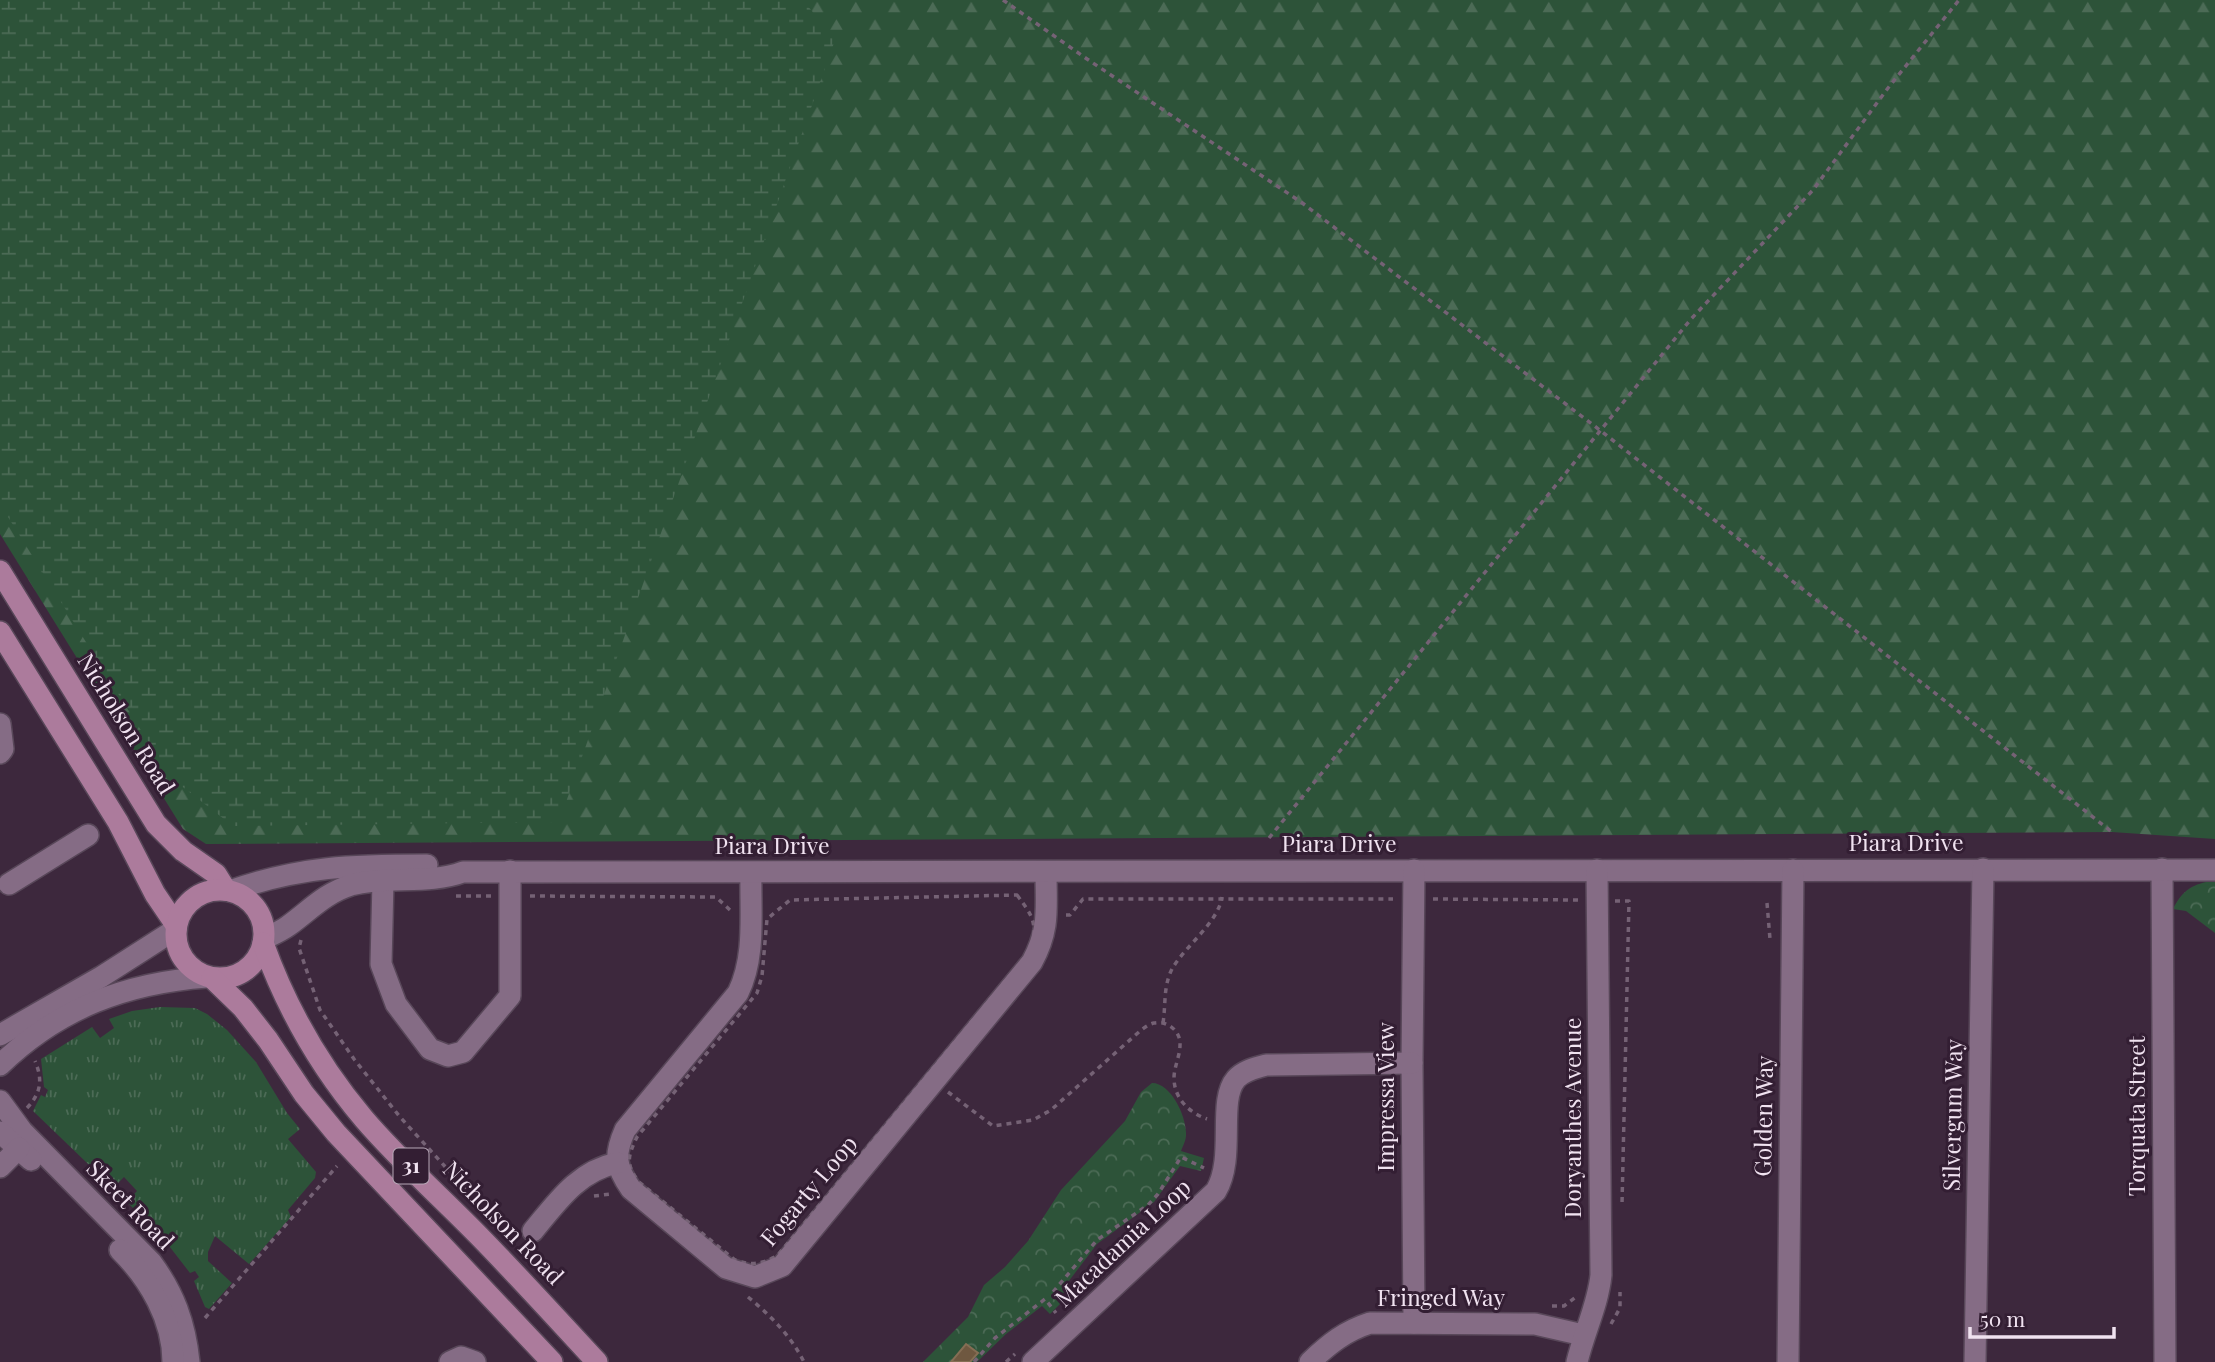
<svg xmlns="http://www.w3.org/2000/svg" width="2215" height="1362" font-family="'Playfair Display',serif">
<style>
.grass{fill:url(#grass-tufts)}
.forest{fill:url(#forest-firs)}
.wetland{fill:url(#wetland-marsh)}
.park{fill:url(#park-crowns)}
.building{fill:#6f5840;stroke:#856e54;stroke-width:2}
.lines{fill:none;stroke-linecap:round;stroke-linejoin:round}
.minor-casing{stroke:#584759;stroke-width:24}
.major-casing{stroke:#584759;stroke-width:24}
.path{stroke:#756275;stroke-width:3.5;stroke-dasharray:5 5;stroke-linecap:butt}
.minor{stroke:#856c85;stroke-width:21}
.major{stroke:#ac7b9c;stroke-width:21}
.labels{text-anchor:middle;stroke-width:6;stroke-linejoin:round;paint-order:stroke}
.shield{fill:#331e33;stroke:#b7a7b7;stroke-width:2}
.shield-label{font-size:21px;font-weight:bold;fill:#f0e2f0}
.street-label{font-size:23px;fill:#f0e2f0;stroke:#331e33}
</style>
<defs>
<pattern id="grass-tufts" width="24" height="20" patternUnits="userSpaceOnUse" patternTransform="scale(1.75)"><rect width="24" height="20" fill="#2d5339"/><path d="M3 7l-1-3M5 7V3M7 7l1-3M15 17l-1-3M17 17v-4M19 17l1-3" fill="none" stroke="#4c6b56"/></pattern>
<pattern id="forest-firs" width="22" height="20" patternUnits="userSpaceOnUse" patternTransform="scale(1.75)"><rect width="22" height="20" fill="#2d5339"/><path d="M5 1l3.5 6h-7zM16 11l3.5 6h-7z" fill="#4c6b56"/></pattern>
<pattern id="wetland-marsh" width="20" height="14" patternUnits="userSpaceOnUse" patternTransform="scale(1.75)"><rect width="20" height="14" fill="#2d5339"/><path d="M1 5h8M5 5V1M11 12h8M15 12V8" fill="none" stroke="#4c6b56"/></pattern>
<pattern id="park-crowns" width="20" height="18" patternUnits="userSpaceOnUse" patternTransform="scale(1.75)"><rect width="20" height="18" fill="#2d5339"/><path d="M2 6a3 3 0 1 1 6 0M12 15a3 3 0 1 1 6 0" fill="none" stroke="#4c6b56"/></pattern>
</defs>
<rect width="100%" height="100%" fill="#3d283d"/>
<path class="grass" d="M160,1007L195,1008L207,1014L227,1030L256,1062L287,1113L300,1129L288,1139L316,1172L315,1178L288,1210L291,1217L249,1264L215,1236L208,1252V1261L232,1283L209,1309L205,1307L194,1281L199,1277L195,1271L190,1273L166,1242L168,1240L161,1231L158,1233L127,1202L137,1191L124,1177L113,1188L33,1111L41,1095L45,1097L48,1090L44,1087L41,1059L92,1027L100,1038L114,1028L109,1019L132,1011Z"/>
<path class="forest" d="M0,0H2215V839L2112,832L206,844L183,829L0,534Z"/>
<path class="wetland" d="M0,0H803L835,40L559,822L233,826L170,777L0,504Z"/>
<g class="park">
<path d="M2206,882H2215V933L2186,911L2173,909C2181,893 2189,886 2206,882Z"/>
<path d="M1152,1083C1171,1083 1187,1117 1186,1135C1186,1140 1183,1146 1181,1151L1204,1158L1201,1171L1180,1166L1154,1202L1097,1244L1062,1290L1068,1296L1050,1314L1042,1306L1006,1334L977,1362H923L968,1317L984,1285L1005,1267L1028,1241L1061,1190L1125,1121L1141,1092Z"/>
</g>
<path class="building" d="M966,1344L978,1353L970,1362H951Z"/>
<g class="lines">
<defs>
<g id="minor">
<path d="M0,724L3,749L0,753"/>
<path d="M2162,869L2165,1362"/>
<path d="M751,873C750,913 756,956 738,993L625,1130C614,1155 615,1166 631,1189L726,1268L755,1277L782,1266L1032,962C1050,929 1046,909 1046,872"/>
<path d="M383,881L381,964L396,1004L430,1049L448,1056L463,1052L510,996V871"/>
<path d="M9,884L88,835"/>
<path d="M230,891C301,866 353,865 427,865"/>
<path d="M264,939C272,935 281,931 288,926C309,911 325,893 351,885C387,875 428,885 463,872L2215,870"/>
<path d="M0,1035L101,977L176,929"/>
<path d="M0,1065C59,1008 126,983 207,977"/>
<path d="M0,1101L22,1131L151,1262C174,1293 185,1323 189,1362"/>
<path d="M0,1132L31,1160"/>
<path d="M0,1167L19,1148"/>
<path d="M533,1231C557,1202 578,1171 617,1163"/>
<path d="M120,1250C149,1279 173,1319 173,1362"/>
<path d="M1414,1323L1412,1063L1414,870"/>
<path d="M450,1362L461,1357L475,1362"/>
<path d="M1033,1362L1216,1191C1236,1157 1217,1101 1236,1079C1244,1070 1256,1068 1266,1065L1412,1063"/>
<path d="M1310,1362C1329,1344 1345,1331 1370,1323L1535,1324L1583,1335"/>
<path d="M1577,1362C1584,1332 1598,1305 1601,1275L1597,870"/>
<path d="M1788,1362L1793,870"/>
<path d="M1975,1362L1983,869"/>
</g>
<g id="major">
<path d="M0,571L156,824L183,851L216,874L226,890"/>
<path d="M0,632L118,822L155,894L176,925"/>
<circle cx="220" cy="934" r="44"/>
<path d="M263,943C286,1007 320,1067 364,1119C399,1160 442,1198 480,1237C520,1278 558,1320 597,1362"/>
<path d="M212,978L243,1008L268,1040L304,1094L336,1133L552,1362"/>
</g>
</defs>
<use href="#minor" class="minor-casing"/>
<use href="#major" class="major-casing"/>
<g class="path">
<path d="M1003,0L1087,59L1301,202L1601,431L2112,832"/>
<path d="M1269,838L1691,319L1813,190L1888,88L1959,0"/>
<path d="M1017,895C1034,918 1037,922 1031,950L777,1256C761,1264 752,1266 735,1260L639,1182C625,1164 628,1156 637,1137L757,993L762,976L767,919L790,900Z"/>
<path d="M456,896H491"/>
<path d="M530,896L716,897L730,910"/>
<path d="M1433,899L1579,900"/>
<path d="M1615,901H1629L1622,1204"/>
<path d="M1767,903L1770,939"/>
<path d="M1066,915H1070L1083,899H1393"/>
<path d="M301,940L299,948L320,1010L354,1059L400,1117L450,1172L514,1234"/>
<path d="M1163,1023C1166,1004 1163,987 1172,969C1185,946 1218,923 1222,897"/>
<path d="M948,1092L993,1126L1033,1120L1051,1110L1140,1031C1144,1028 1149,1024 1154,1023C1168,1020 1181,1032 1180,1045C1180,1056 1174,1067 1174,1078C1174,1099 1190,1113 1207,1119"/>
<path d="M27,1108C41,1093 43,1080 35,1061"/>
<path d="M594,1196L611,1194"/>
<path d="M525,1248L551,1280"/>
<path d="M748,1297C770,1315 791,1336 804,1362"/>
<path d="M1552,1306H1564L1576,1297"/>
<path d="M1066,1307L1053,1292L1097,1240L1148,1205L1158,1194L1181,1157L1204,1168"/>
<path d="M205,1318L337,1166"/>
<path d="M1611,1324L1620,1308V1292"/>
<path d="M974,1362L995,1338L1045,1299L1056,1313"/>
<path d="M1006,1362L1015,1354"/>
</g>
<use href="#minor" class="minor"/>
<use href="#major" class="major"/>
</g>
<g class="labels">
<rect class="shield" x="393.5" y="1148.5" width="35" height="35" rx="5"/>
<g class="shield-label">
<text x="411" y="1173">31</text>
</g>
<g class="street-label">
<text transform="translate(126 724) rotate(58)" y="8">Nicholson Road</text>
<text x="1906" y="851">Piara Drive</text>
<text x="1339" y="852">Piara Drive</text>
<text x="772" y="854">Piara Drive</text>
<text transform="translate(1386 1097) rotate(-90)" y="8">Impressa View</text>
<text transform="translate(1953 1115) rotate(-89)" y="8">Silvergum Way</text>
<text transform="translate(1764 1116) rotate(-89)" y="8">Golden Way</text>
<text transform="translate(2137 1116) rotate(-90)" y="8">Torquata Street</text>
<text transform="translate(1573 1118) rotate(-90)" y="8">Doryanthes Avenue</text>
<text transform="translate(809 1191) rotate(-50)" y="8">Fogarty Loop</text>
<text transform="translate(130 1205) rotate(46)" y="8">Skeet Road</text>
<text transform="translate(503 1223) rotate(46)" y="8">Nicholson Road</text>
<text transform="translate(1123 1243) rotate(-43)" y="8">Macadamia Loop</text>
<text x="1441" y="1306">Fringed Way</text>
</g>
</g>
<path d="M1970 1327v10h144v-10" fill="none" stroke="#f0e2f0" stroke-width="3.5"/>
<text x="1980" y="1327" font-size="21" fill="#f0e2f0" stroke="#331e33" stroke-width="5" paint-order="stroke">50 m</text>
</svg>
